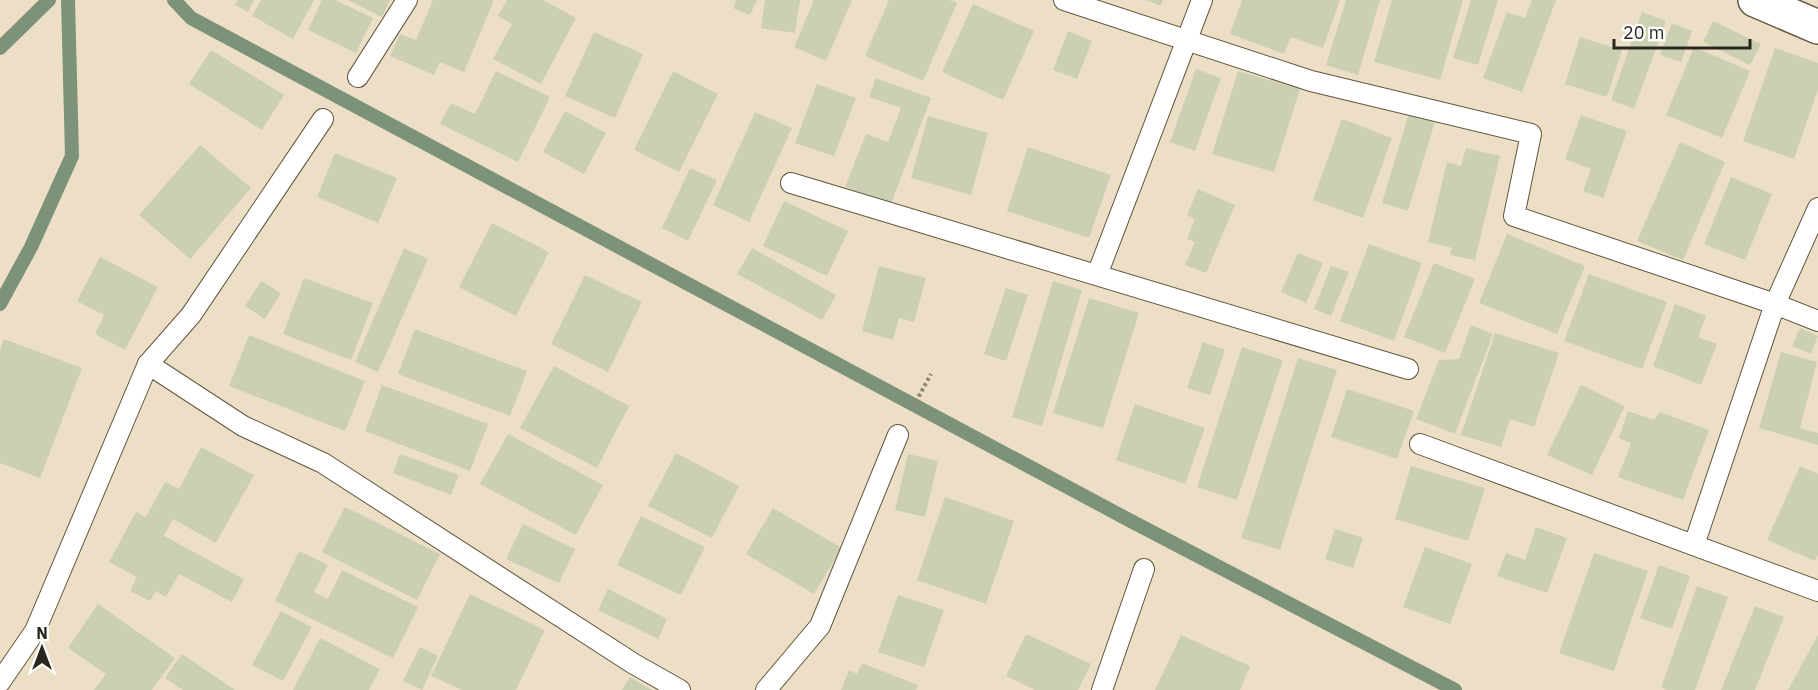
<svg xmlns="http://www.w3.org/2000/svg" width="1818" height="690" font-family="'IBM Plex Sans',sans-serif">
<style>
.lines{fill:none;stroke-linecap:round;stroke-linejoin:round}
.stream{stroke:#7c937a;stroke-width:14}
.building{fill:#cbd0b3}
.service-casing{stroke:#62563f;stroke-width:22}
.minor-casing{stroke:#62563f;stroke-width:36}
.path{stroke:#8f8573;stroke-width:4;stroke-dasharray:3 3;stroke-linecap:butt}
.service{stroke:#fff;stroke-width:20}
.minor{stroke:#fff;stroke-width:33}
</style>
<rect width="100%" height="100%" fill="#eddfc5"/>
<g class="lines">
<g class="stream">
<path d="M174,0L191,18L1129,520L1455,690"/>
<path d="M0,48L49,0"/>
<path d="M0,304L31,247L72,156L68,0"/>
</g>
</g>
<g class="building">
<path d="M238,0H254L248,12L235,5Z"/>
<path d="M261,0H314L293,39L252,16Z"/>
<path d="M322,0H335L373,18L356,53L308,30Z"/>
<path d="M347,0H390L382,17Z"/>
<path d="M433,0H494L464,72L440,62L434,75L390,56L400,34L416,40Z"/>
<path d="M507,0H543L576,18L541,84L493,59L512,24L498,16Z"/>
<path d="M736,0H757L750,15L733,8Z"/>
<path d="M765,0H800L795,33L761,28Z"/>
<path d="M814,0H852L826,61L794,47Z"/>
<path d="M889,0H949L957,3L923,81L865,56Z"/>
<path d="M1146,0H1163L1161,6Z"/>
<path d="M1242,0H1340L1323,48L1291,37L1284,54L1230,34Z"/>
<path d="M1346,0H1380L1358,75L1326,65Z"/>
<path d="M1392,0H1463L1440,80L1374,62Z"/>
<path d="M1471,0H1498L1478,65L1453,58Z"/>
<path d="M1532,0H1556L1522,92L1483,78L1507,12L1525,18Z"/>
<path d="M973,4L1034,31L1003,100L942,72Z"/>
<path d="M1642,12L1666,21L1634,109L1611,100Z"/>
<path d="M1713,21L1761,44L1750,65L1703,42Z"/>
<path d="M1672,23L1692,31L1681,62L1660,55Z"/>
<path d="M1068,31L1092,41L1077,79L1053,70Z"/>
<path d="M594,32L643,54L615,118L565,96Z"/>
<path d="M1580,37L1622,50L1607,97L1565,84Z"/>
<path d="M1694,47L1750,71L1722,138L1666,115Z"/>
<path d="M1775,48L1818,63V89L1794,159L1743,141Z"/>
<path d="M211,50L284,95L262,130L189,84Z"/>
<path d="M1196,69L1221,78L1195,151L1170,142Z"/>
<path d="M496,71L550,97L518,162L440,124L451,103L475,114Z"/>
<path d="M673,71L718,94L679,172L634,150Z"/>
<path d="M1238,71L1300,89L1274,172L1212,154Z"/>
<path d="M876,78L931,98L891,204L845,187L866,134L888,142L901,108L869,97Z"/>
<path d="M817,84L856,98L834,156L795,143Z"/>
<path d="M1410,110L1436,118L1408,211L1382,203Z"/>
<path d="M565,111L606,133L584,174L543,152Z"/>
<path d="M755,112L792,128L749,222L713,205Z"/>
<path d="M1581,115L1627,131L1603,198L1583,191L1591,169L1565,159Z"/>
<path d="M928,116L988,133L971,195L911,178Z"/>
<path d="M1342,119L1392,138L1363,218L1313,200Z"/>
<path d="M1680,142L1725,162L1683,260L1637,241Z"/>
<path d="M200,145L251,188L190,259L139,215Z"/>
<path d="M1028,147L1111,175L1089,238L1007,211Z"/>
<path d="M1466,148L1500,156L1475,260L1450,255L1452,248L1428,242L1447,162L1461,166Z"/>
<path d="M335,153L397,178L378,223L317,197Z"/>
<path d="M690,168L717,180L688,241L662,228Z"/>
<path d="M1731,177L1772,194L1745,260L1704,244Z"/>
<path d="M1198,189L1235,205L1206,273L1185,265L1195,242L1187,239L1195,219L1187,215Z"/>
<path d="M784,201L848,231L827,276L763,246Z"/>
<path d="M492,223L549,252L516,316L459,287Z"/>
<path d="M1507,234L1585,266L1557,334L1479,303Z"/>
<path d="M1369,244L1422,263L1394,341L1340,321Z"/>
<path d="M404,248L428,259L378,372L355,362Z"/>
<path d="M752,248L836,295L822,320L737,274Z"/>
<path d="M1298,253L1323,263L1306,303L1281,292Z"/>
<path d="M100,257L158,287L125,350L95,334L104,315L77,301Z"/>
<path d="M1434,263L1475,279L1445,353L1404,337Z"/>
<path d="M879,266L926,278L914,322L899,318L893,340L862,331Z"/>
<path d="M1331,266L1349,272L1331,316L1314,309Z"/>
<path d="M1589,274L1667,302L1642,369L1564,341Z"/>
<path d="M585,275L642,302L608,372L551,344Z"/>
<path d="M304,278L373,303L351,360L283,334Z"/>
<path d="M261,281L281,293L265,319L245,306Z"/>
<path d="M1053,281L1082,290L1042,426L1012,417Z"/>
<path d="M1006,288L1028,295L1006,361L984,354Z"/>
<path d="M1089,298L1139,313L1103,428L1053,413Z"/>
<path d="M1675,304L1706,316L1698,337L1717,344L1701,385L1653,366Z"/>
<path d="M1471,325L1493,334L1455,434L1416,419L1439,360L1459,359Z"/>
<path d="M1800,328L1818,336L1811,354L1792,346Z"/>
<path d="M415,329L527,371L510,416L398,374Z"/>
<path d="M1495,333L1559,353L1534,427L1510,419L1501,447L1461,435Z"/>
<path d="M249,335L365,381L345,431L229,386Z"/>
<path d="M4,339L82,368L40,478L0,463V350Z"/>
<path d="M1203,342L1225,350L1210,395L1187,388Z"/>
<path d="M1242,347L1283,360L1237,500L1197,487Z"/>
<path d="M1781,352L1817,362L1800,428L1818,433V445L1759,428Z"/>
<path d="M1298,358L1337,370L1280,550L1241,538Z"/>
<path d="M554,366L629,406L597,468L520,428Z"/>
<path d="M382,385L488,424L470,471L365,431Z"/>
<path d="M1581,385L1625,406L1592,475L1547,455Z"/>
<path d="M1347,389L1414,411L1397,459L1331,437Z"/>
<path d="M1135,404L1205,428L1185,484L1116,460Z"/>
<path d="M1628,411L1654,420L1660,412L1709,430L1683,500L1618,477L1631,443L1619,438Z"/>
<path d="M508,434L603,485L576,535L480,484Z"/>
<path d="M201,447L254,475L216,543L173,519L164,536L244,579L232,602L179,574L166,597L156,591L150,601L130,591L137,577L109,562L136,512L146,517L165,482L179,489Z"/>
<path d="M676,453L739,486L712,538L648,506Z"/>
<path d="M400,454L459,475L451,495L393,473Z"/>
<path d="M908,454L938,461L925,517L895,510Z"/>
<path d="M1411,466L1485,488L1468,541L1395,519Z"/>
<path d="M1800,466L1818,474V555L1815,561L1767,540Z"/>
<path d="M945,497L1014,521L986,604L917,580Z"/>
<path d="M345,507L440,554L417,600L322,552Z"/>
<path d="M773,508L842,548L814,594L746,554Z"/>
<path d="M641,516L705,547L681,595L617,565Z"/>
<path d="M523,524L575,549L559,583L506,559Z"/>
<path d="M1536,527L1567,538L1547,593L1497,576L1506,553L1525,560Z"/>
<path d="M1335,529L1363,538L1353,568L1325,559Z"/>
<path d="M1425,547L1472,564L1450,624L1403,607Z"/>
<path d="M299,551L328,565L314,592L328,599L342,570L418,607L393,658L275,601Z"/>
<path d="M1594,553L1648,571L1614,671L1559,653Z"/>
<path d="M1659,565L1690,576L1672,629L1640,618Z"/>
<path d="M1697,586L1728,597L1695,690H1668L1661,688Z"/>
<path d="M608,589L667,619L658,639L598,610Z"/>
<path d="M470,594L545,630L516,690H462L431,676Z"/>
<path d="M898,595L944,610L924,667L878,652Z"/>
<path d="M98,604L175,658L152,690H94L106,674L68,648Z"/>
<path d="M1755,606L1784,617L1755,690H1721Z"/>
<path d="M281,611L312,627L283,681L252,665Z"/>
<path d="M1026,634L1091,664L1078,690H1035L1006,676Z"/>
<path d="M1181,635L1250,666L1240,690H1155Z"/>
<path d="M1818,635V690H1788Z"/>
<path d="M320,638L380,669L369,690H293Z"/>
<path d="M420,647L438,656L422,690L403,681Z"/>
<path d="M182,654L235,690H183L165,678Z"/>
<path d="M862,663L918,685L916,690H841L849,670L857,674Z"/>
<path d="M630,677L652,690H622Z"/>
</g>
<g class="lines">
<defs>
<g id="service">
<path d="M1064,0L1311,81L1531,134L1514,216L1775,304L1818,321"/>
<path d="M358,77L407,0"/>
<path d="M791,183L1408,369"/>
<path d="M1097,275L1202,0"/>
<path d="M148,364L243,426L323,463L634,664L680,690"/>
<path d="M1420,444L1818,591"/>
<path d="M1694,545L1775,304L1818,208"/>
<path d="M0,682L35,631L148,364L191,315L323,119"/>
<path d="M766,690L820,626L898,435"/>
<path d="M1102,690L1144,569"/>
</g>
<path id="minor" d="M1755,0L1818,27"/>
</defs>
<use href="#service" class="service-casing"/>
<use href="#minor" class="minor-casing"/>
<path class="path" d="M913,407L931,374"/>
<use href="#service" class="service"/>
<use href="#minor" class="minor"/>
</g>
<g transform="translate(42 648)" stroke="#ffffff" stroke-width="4.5" paint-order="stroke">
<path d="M0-4.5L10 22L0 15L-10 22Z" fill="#2c271d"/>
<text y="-9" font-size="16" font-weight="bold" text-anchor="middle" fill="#2c271d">N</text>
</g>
<path d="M1614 39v9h136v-9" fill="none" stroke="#2c271d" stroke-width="3"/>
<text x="1623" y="39" font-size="18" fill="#2c271d" stroke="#ffffff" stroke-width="4.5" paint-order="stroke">20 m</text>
</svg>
